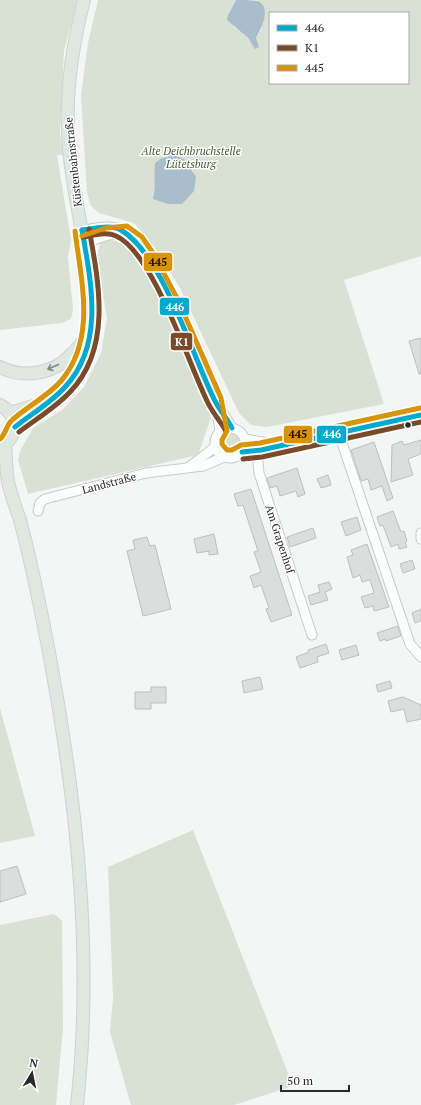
<svg xmlns="http://www.w3.org/2000/svg" width="421" height="1105" font-family="'PT Serif',serif">
<style>
.green{fill:#d9e1d4;fill-rule:evenodd}
.water{fill:#aabdcd}
.building{fill:#dbdedd;stroke:#bdc0bf}
.lines{fill:none;stroke-linecap:round;stroke-linejoin:round}
.minor-casing{stroke:#c9cbcb;stroke-width:11}
.major-casing{stroke:#d0d1d0;stroke-width:14}
.minor{stroke:#fdfefe;stroke-width:9}
.major{stroke:#dee7e2;stroke-width:12}
.bus-1-casing{stroke:#fff;stroke-width:8}
.bus-2-casing{stroke:#fff;stroke-width:8}
.bus-3-casing{stroke:#fff;stroke-width:8}
.bus-1{stroke:#00a9ce;stroke-width:5}
.bus-2{stroke:#7a4b2a;stroke-width:5}
.bus-3{stroke:#d89306;stroke-width:5}
.oneway{stroke:#838886}
.bus-dot{fill:#282a29;stroke:#fff;stroke-width:1.5}
.labels{text-anchor:middle;stroke-width:3;stroke-linejoin:round;paint-order:stroke}
.park-label{font-size:11px;font-style:italic;fill:#495f30;stroke:#fff}
.street-label{font-size:11px;fill:#282a29;stroke:#fff}
.line-badge{stroke:#fff;stroke-width:1.5}
.badge-label{font-size:11px;text-anchor:middle;font-weight:bold;fill:#fff}
.pale-badge-label{font-size:11px;text-anchor:middle;font-weight:bold;fill:#111}
</style>
<rect width="100%" height="100%" fill="#f3f6f5"/>
<g class="green">
<path d="M0,0H77L64,51L60,132L63,155H57L71,240L68,257L73,310L71,319L62,323L0,330Z"/>
<path d="M98,0H236L228,15L234,27L241,32L253,44L262,28V4L257,0H421V256L344,280L384,404L267,427L251,425L239,413L180,288L156,249L134,223L99,213L91,206L87,193L81,95L88,43ZM270,13H408V83H270Z"/>
<path d="M111,240L123,242L130,248L172,313L211,418L198,455L28,494L18,460L20,451L33,428L62,410L84,387L101,353L107,318L97,258L100,242Z"/>
<circle cx="231" cy="442" r="8"/>
<path d="M0,708L35,836L0,843Z"/>
<path d="M193,830L293,1086L234,1105H131L110,1032L113,998L108,867Z"/>
<path d="M54,914L62,921L63,1028L56,1105H0V925Z"/>
</g>
<g class="water">
<path d="M236,0C242,0 252,0 258,1C272,8 261,29 256,38L259,47L255,49L248,38L227,20L228,15Z"/>
<path d="M175,155L184,159L196,177L194,191L182,204H168L153,199C156,187 154,176 155,163L162,158Z"/>
</g>
<g class="building">
<path d="M421,338V374H419L409,341Z"/>
<path d="M421,440V454L408,459L413,475L391,482L392,445L402,441L404,445Z"/>
<path d="M374,442L393,498L387,501L382,486L371,490L368,479L361,481L351,450Z"/>
<path d="M297,468L305,494L298,497L296,491L280,496L277,486L270,488L267,478Z"/>
<path d="M328,475L331,485L321,488L317,479Z"/>
<path d="M251,489L292,615L271,622L266,609L269,608L261,585L254,588L250,576L261,572L254,552L258,551L243,505L238,506L234,494Z"/>
<path d="M393,511L401,532L404,531L407,541L405,542L407,547L399,549L398,544L391,547L383,525L380,526L377,517Z"/>
<path d="M357,517L361,530L346,536L341,522Z"/>
<path d="M313,528L316,538L290,547L287,537Z"/>
<path d="M214,534L218,554L209,555V551L197,553L194,539Z"/>
<path d="M147,537L150,546L155,545L171,609L143,616L127,551L135,549L133,540Z"/>
<path d="M367,544L389,607L374,611L373,606L365,608L361,597L374,593L370,580L362,582L360,575L353,578L347,557L353,555L351,550Z"/>
<path d="M412,560L415,569L403,573L400,564Z"/>
<path d="M329,582L332,589L325,592L328,600L311,605L308,596L320,592L318,585Z"/>
<path d="M421,609V621L415,623L412,613Z"/>
<path d="M398,626L401,636L386,641L385,639L380,641L377,633Z"/>
<path d="M326,644L329,653L317,657L318,662L300,668L296,657L309,652L308,650Z"/>
<path d="M356,645L359,655L342,660L339,650Z"/>
<path d="M260,677L263,689L244,693L242,681Z"/>
<path d="M390,681L392,688L378,692L376,685Z"/>
<path d="M151,687H166V703H151V709H135V692H151Z"/>
<path d="M403,697L421,705V719L407,722L404,709L391,712L388,701Z"/>
<path d="M17,866L26,894L0,902V871Z"/>
</g>
<g class="lines">
<defs>
<g id="minor">
<path d="M82,230C94,229 110,224 121,230C157,247 197,362 214,399C219,409 227,418 232,428"/>
<path d="M84,243L108,235L123,233"/>
<path d="M216,404L220,431"/>
<circle cx="230" cy="443" r="15"/>
<path d="M339,434L410,644L421,657"/>
<path d="M245,439L268,443"/>
<path d="M262,442L258,463L259,473L312,635"/>
<path d="M242,452L261,450L421,415"/>
<path d="M189,467L215,447"/>
<path d="M38,511L40,503L45,499L146,473L203,466L224,457"/>
<path d="M421,533V539"/>
</g>
<g id="major">
<path d="M0,367C24,379 54,374 72,354C79,347 84,339 91,332"/>
<path d="M0,405C19,415 18,438 0,448"/>
<path d="M10,413L40,404"/>
<path d="M15,427C40,407 69,390 83,360C96,331 92,300 88,270C82,223 69,176 68,129C66,85 73,43 84,0"/>
<path d="M5,445C6,457 6,470 8,482C11,495 16,508 20,520C31,560 39,601 47,642C76,794 94,950 77,1105"/>
</g>
</defs>
<use href="#minor" class="minor-casing"/>
<use href="#major" class="major-casing"/>
<use href="#minor" class="minor"/>
<use href="#major" class="major"/>
<defs>
<g id="bus-1">
<path d="M82,230C94,229 110,224 121,230C163,255 192,355 214,399C219,410 227,418 232,428"/>
<path d="M15,427C31,414 51,403 65,387C105,344 91,282 82,230"/>
<path d="M242,452L261,450L421,415"/>
</g>
<g id="bus-2">
<path d="M83,237C93,236 106,231 116,236C153,252 189,365 208,403C213,413 220,421 226,431"/>
<path d="M19,432C36,419 55,408 70,392C112,348 99,283 89,229"/>
<path d="M243,459L262,457L421,422"/>
</g>
<g id="bus-3">
<path d="M82,236L106,228L127,226L142,237L153,253L178,300L221,398L227,431L222,440V444L227,450H232L241,445L260,443L420,408"/>
<path d="M0,439C6,434 6,426 11,421C26,407 47,397 61,381C97,338 81,281 75,231"/>
</g>
</defs>
<use href="#bus-1" class="bus-1-casing"/>
<use href="#bus-2" class="bus-2-casing"/>
<use href="#bus-3" class="bus-3-casing"/>
<use href="#bus-1" class="bus-1"/>
<use href="#bus-2" class="bus-2"/>
<use href="#bus-3" class="bus-3"/>
</g>
<defs><path id="oneway-shaft" d="M-6 0H5M1.5-3L5.5 0L1.5 3" fill="none" stroke-width="1.6" stroke-linecap="round" stroke-linejoin="round"/></defs>
<use class="oneway" href="#oneway-shaft" transform="translate(53 367) rotate(156)"/>
<circle class="bus-dot" cx="408" cy="425" r="3.5"/>
<g class="labels">
<g class="park-label">
<text x="191" y="155">Alte Deichbruchstelle<tspan x="191" dy="13">Lütetsburg</tspan></text>
</g>
<g class="street-label">
<text transform="translate(73 162) rotate(-96)" y="4">Küstenbahnstraße</text>
<text transform="translate(109 483) rotate(-15)" y="4">Landstraße</text>
<text transform="translate(280 539) rotate(72)" y="4">Am Grapenhof</text>
</g>
</g>
<g class="line-badge">
<rect x="143" y="252" width="30" height="20" rx="4" fill="#d89306"/>
<rect x="159" y="297" width="31" height="19" rx="4" fill="#00a9ce"/>
<rect x="170" y="332" width="23" height="19" rx="4" fill="#7a4b2a"/>
<rect x="316" y="425" width="31" height="19" rx="4" fill="#00a9ce"/>
<rect x="283" y="425" width="30" height="19" rx="4" fill="#d89306"/>
</g>
<g class="badge-label">
<text x="175" y="311">446</text>
<text x="182" y="346">K1</text>
<text x="332" y="438">446</text>
</g>
<g class="pale-badge-label">
<text x="158" y="266">445</text>
<text x="298" y="438">445</text>
</g>
<rect x="269" y="12" width="140" height="72" fill="#ffffff" stroke="#a9aaa9"/>
<rect x="277" y="25" width="20" height="6" fill="#00a9ce" stroke="#a9aaa9"/>
<text x="305" y="32" font-size="12" fill="#282a29">446</text>
<rect x="277" y="45" width="20" height="6" fill="#7a4b2a" stroke="#a9aaa9"/>
<text x="305" y="52" font-size="12" fill="#282a29">K1</text>
<rect x="277" y="65" width="20" height="6" fill="#d89306" stroke="#a9aaa9"/>
<text x="305" y="72" font-size="12" fill="#282a29">445</text>
<g transform="translate(32 1073) rotate(10)" stroke="#ffffff" stroke-width="3" paint-order="stroke">
<path d="M0-3L7 15L0 10L-7 15Z" fill="#282a29"/>
<text y="-6" font-size="11" font-weight="bold" text-anchor="middle" fill="#282a29">N</text>
</g>
<path d="M281 1085v6h68v-6" fill="none" stroke="#282a29" stroke-width="2"/>
<text x="287" y="1085" font-size="12" fill="#282a29" stroke="#ffffff" stroke-width="3" paint-order="stroke">50 m</text>
</svg>
